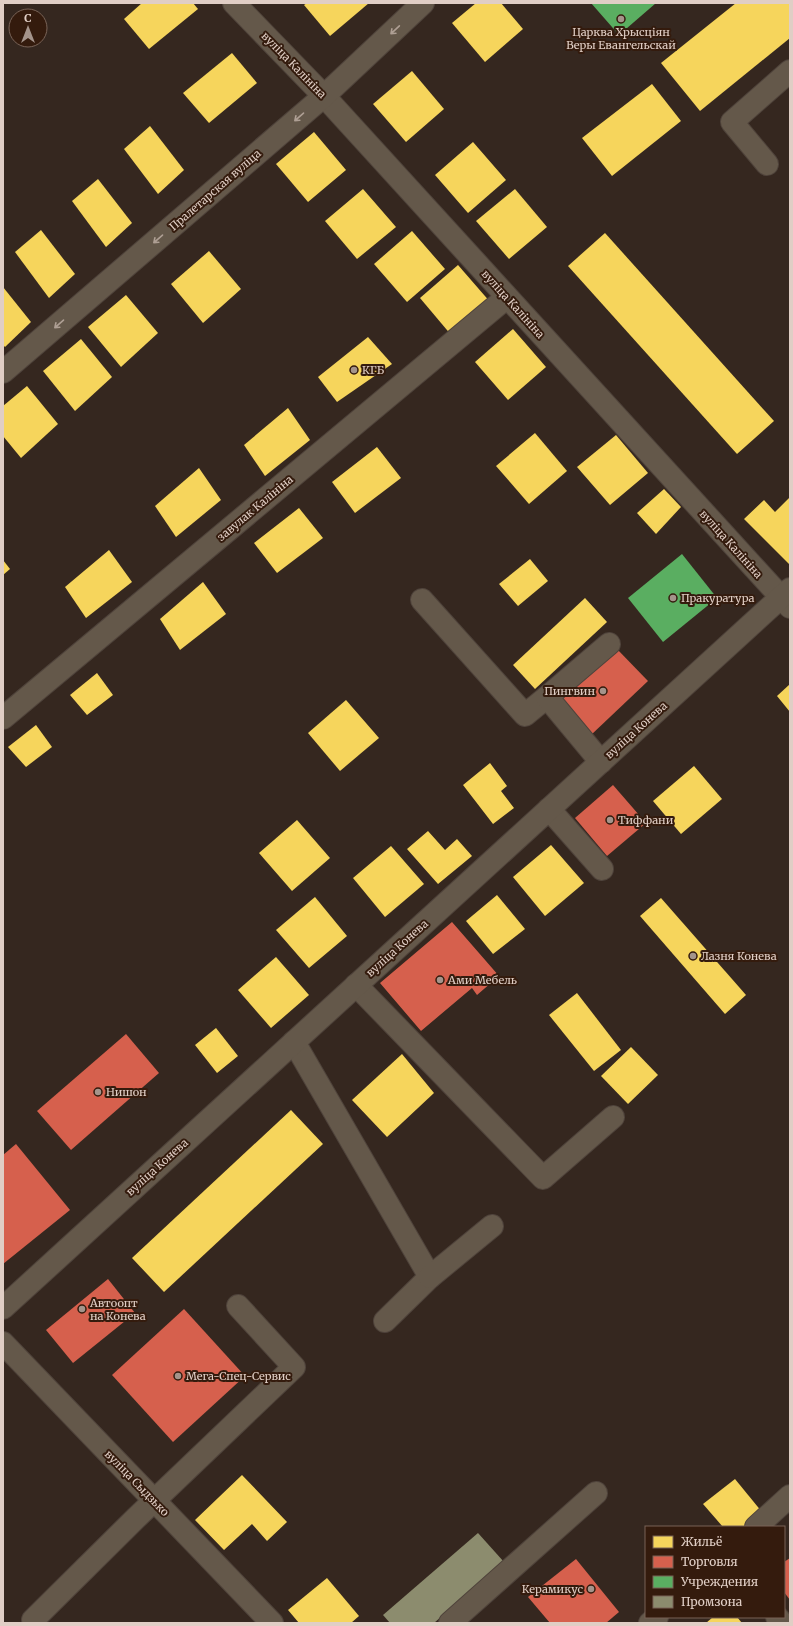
<svg xmlns="http://www.w3.org/2000/svg" width="793" height="1626" font-family="Merriweather,serif">
<style>
.homes{fill:#f6d55c}
.shops{fill:#d6604d}
.public{fill:#5aae61}
.industry{fill:#8c8c6e}
.lines{fill:none;stroke-linecap:round;stroke-linejoin:round}
.minor-casing{stroke:#4f433b;stroke-width:24}
.minor{stroke:#64584a;stroke-width:22}
.oneway{stroke:#ae9f94}
.poi-dot{fill:#a4948b;stroke:#341b0d;stroke-width:1.5}
.labels{text-anchor:middle;stroke-width:4;stroke-linejoin:round;paint-order:stroke}
.poi-label{font-size:11px;fill:#e0cec5;stroke:#341b0d;text-anchor:start}
.street-label{font-size:11px;fill:#e0cec5;stroke:#341b0d}
</style>
<rect width="100%" height="100%" fill="#35271f"/>
<g class="homes">
<path d="M142,3H193L198,9L149,49L124,19Z"/>
<path d="M307,3H369L330,36L304,5Z"/>
<path d="M476,3H501L523,29L485,62L452,23Z"/>
<path d="M736,3H790V38L700,111L661,63Z"/>
<path d="M232,53L257,83L209,123L183,93Z"/>
<path d="M412,71L444,109L406,142L373,104Z"/>
<path d="M652,84L681,121L612,176L582,138Z"/>
<path d="M150,126L184,170L158,194L124,149Z"/>
<path d="M314,132L346,170L308,202L276,164Z"/>
<path d="M473,142L506,180L468,213L435,175Z"/>
<path d="M98,179L132,223L106,247L72,201Z"/>
<path d="M363,189L396,227L357,259L325,221Z"/>
<path d="M515,189L547,227L509,259L476,221Z"/>
<path d="M41,230L75,274L49,298L15,252Z"/>
<path d="M412,231L445,269L407,302L374,264Z"/>
<path d="M605,233L774,421L737,454L568,266Z"/>
<path d="M209,251L241,289L203,323L171,284Z"/>
<path d="M458,265L491,303L452,336L420,298Z"/>
<path d="M3,287L31,322L5,347L3,345Z"/>
<path d="M126,295L158,333L121,367L88,327Z"/>
<path d="M513,329L546,367L508,400L475,362Z"/>
<path d="M368,337L392,364L337,402L318,377Z"/>
<path d="M81,339L112,377L75,411L43,371Z"/>
<path d="M27,386L58,424L21,458L3,436V406Z"/>
<path d="M288,408L310,440L265,476L244,445Z"/>
<path d="M535,433L567,471L529,504L496,466Z"/>
<path d="M616,435L648,473L610,505L577,467Z"/>
<path d="M377,447L401,478L355,513L332,482Z"/>
<path d="M199,468L221,500L176,537L155,506Z"/>
<path d="M664,489L681,507L656,534L637,513Z"/>
<path d="M790,497V565L744,519L764,500L775,512Z"/>
<path d="M299,508L323,538L277,573L254,543Z"/>
<path d="M109,550L132,582L86,618L65,587Z"/>
<path d="M530,559L548,581L518,606L499,584Z"/>
<path d="M3,560L10,569L3,575Z"/>
<path d="M203,582L226,614L180,650L160,619Z"/>
<path d="M585,598L607,622L535,689L513,665Z"/>
<path d="M97,673L113,695L87,715L70,695Z"/>
<path d="M790,684V712L777,696Z"/>
<path d="M346,700L379,738L340,771L308,733Z"/>
<path d="M36,725L52,747L26,767L8,747Z"/>
<path d="M490,763L507,786L501,791L514,808L493,824L463,785Z"/>
<path d="M694,766L722,799L681,834L653,801Z"/>
<path d="M297,820L330,858L292,891L259,853Z"/>
<path d="M428,831L445,850L457,839L472,856L438,884L407,849Z"/>
<path d="M551,845L584,883L545,916L513,877Z"/>
<path d="M391,846L424,884L385,917L353,878Z"/>
<path d="M497,895L525,929L493,954L466,921Z"/>
<path d="M315,897L347,936L309,968L276,930Z"/>
<path d="M661,898L746,995L725,1014L640,916Z"/>
<path d="M276,957L309,995L271,1028L238,990Z"/>
<path d="M577,993L621,1050L594,1071L549,1015Z"/>
<path d="M216,1028L238,1056L217,1073L195,1045Z"/>
<path d="M631,1047L658,1075L628,1104L601,1076Z"/>
<path d="M402,1054L434,1093L387,1137L352,1100Z"/>
<path d="M291,1110L323,1144L164,1292L132,1258Z"/>
<path d="M242,1475L287,1522L267,1541L252,1524L224,1550L195,1520Z"/>
<path d="M735,1479L762,1512L746,1527H723L703,1504Z"/>
<path d="M327,1578L359,1616L351,1623H299L288,1610Z"/>
<path d="M713,1617H737L742,1623H706Z"/>
</g>
<g class="shops">
<path d="M616,648L648,681L591,735L559,701Z"/>
<path d="M613,785L646,823L607,856L575,818Z"/>
<path d="M452,922L499,976L477,995L472,988L421,1031L380,983Z"/>
<path d="M126,1034L159,1073L71,1150L37,1111Z"/>
<path d="M16,1144L70,1210L3,1264V1155Z"/>
<path d="M108,1279L135,1313L73,1363L46,1330Z"/>
<path d="M184,1309L245,1376L173,1442L112,1375Z"/>
<path d="M790,1558V1600L784,1592V1562Z"/>
<path d="M576,1559L619,1612L606,1623H550L528,1597Z"/>
</g>
<g class="public">
<path d="M591,3H656L619,35Z"/>
<path d="M682,554L717,598L663,642L628,598Z"/>
</g>
<path class="industry" d="M478,1533L504,1562L434,1623H390L383,1615Z"/>
<g class="lines">
<defs>
<g id="minor">
<path d="M234,3L324,96L790,607"/>
<path d="M767,164L732,122L790,71"/>
<path d="M3,372L324,96L423,3"/>
<path d="M422,600L525,715L547,697"/>
<path d="M3,718L506,298"/>
<path d="M601,762L547,697L609,644"/>
<path d="M549,809L602,869"/>
<path d="M356,985L543,1178L613,1117"/>
<path d="M294,1042L430,1277L385,1321"/>
<path d="M430,1277L492,1226"/>
<path d="M3,1308L790,589"/>
<path d="M3,1343L272,1623"/>
<path d="M756,1527L790,1496"/>
<path d="M777,1617L782,1623"/>
<path d="M33,1620L136,1518L294,1367L238,1306"/>
<path d="M450,1623L596,1493"/>
<path d="M650,1623L657,1617"/>
</g>
</defs>
<use href="#minor" class="minor-casing"/>
<use href="#minor" class="minor"/>
</g>
<defs><path id="oneway-shaft" d="M-6 0H5M1.5-3L5.5 0L1.5 3" fill="none" stroke-width="1.6" stroke-linecap="round" stroke-linejoin="round"/></defs>
<g class="oneway">
<use href="#oneway-shaft" transform="translate(395 30) rotate(137)"/>
<use href="#oneway-shaft" transform="translate(299 117) rotate(139)"/>
<use href="#oneway-shaft" transform="translate(158 239) rotate(139)"/>
<use href="#oneway-shaft" transform="translate(59 324) rotate(139)"/>
</g>
<g class="poi-dot">
<circle cx="621" cy="19" r="4"/>
<circle cx="354" cy="370" r="4"/>
<circle cx="673" cy="598" r="4"/>
<circle cx="603" cy="691" r="4"/>
<circle cx="610" cy="820" r="4"/>
<circle cx="693" cy="956" r="4"/>
<circle cx="440" cy="980" r="4"/>
<circle cx="98" cy="1092" r="4"/>
<circle cx="82" cy="1309" r="4"/>
<circle cx="178" cy="1376" r="4"/>
<circle cx="591" cy="1589" r="4"/>
</g>
<g class="labels">
<g class="poi-label">
<text x="621" y="36" text-anchor="middle">Царква Хрысціян<tspan x="621" dy="13">Веры Евангельскай</tspan></text>
<text x="362" y="374">КГБ</text>
<text x="681" y="602">Пракуратура</text>
<text x="595" y="695" text-anchor="end">Пингвин</text>
<text x="618" y="824">Тиффани</text>
<text x="701" y="960">Лазня Конева</text>
<text x="448" y="984">Ами Мебель</text>
<text x="106" y="1096">Нишон</text>
<text x="90" y="1307">Автоопт<tspan x="90" dy="13">на Конева</tspan></text>
<text x="186" y="1380">Мега-Спец-Сервис</text>
<text x="583" y="1593" text-anchor="end">Керамикус</text>
</g>
<g class="street-label">
<text transform="translate(294 65) rotate(46)" y="4">вуліца Калініна</text>
<text transform="translate(215 190) rotate(-41)" y="4">Пралетарская вуліца</text>
<text transform="translate(513 304) rotate(48)" y="4">вуліца Калініна</text>
<text transform="translate(255 508) rotate(-40)" y="4">завулак Калініна</text>
<text transform="translate(731 544) rotate(48)" y="4">вуліца Калініна</text>
<text transform="translate(636 730) rotate(-42)" y="4">вуліца Конева</text>
<text transform="translate(397 948) rotate(-42)" y="4">вуліца Конева</text>
<text transform="translate(157 1167) rotate(-42)" y="4">вуліца Конева</text>
<text transform="translate(137 1483) rotate(46)" y="4">вуліца Сыдзько</text>
</g>
</g>
<rect width="793" height="1626" fill="none" stroke="#e0cec5" stroke-width="8"/>
<rect x="645" y="1526" width="140" height="92" fill="#341b0d" stroke="#796357"/>
<rect x="653" y="1536" width="20" height="12" fill="#f6d55c" stroke="#796357"/>
<text x="681" y="1546" font-size="12" fill="#e0cec5">Жильё</text>
<rect x="653" y="1556" width="20" height="12" fill="#d6604d" stroke="#796357"/>
<text x="681" y="1566" font-size="12" fill="#e0cec5">Торговля</text>
<rect x="653" y="1576" width="20" height="12" fill="#5aae61" stroke="#796357"/>
<text x="681" y="1586" font-size="12" fill="#e0cec5">Учреждения</text>
<rect x="653" y="1596" width="20" height="12" fill="#8c8c6e" stroke="#796357"/>
<text x="681" y="1606" font-size="12" fill="#e0cec5">Промзона</text>
<g transform="translate(28 28)"><circle r="19" fill="#341b0d" stroke="#796357"/>
<path d="M0-3L7 15L0 10L-7 15Z" fill="#a4948b"/>
<text y="-6" font-size="11" font-weight="bold" text-anchor="middle" fill="#e0cec5">С</text>
</g>
</svg>
